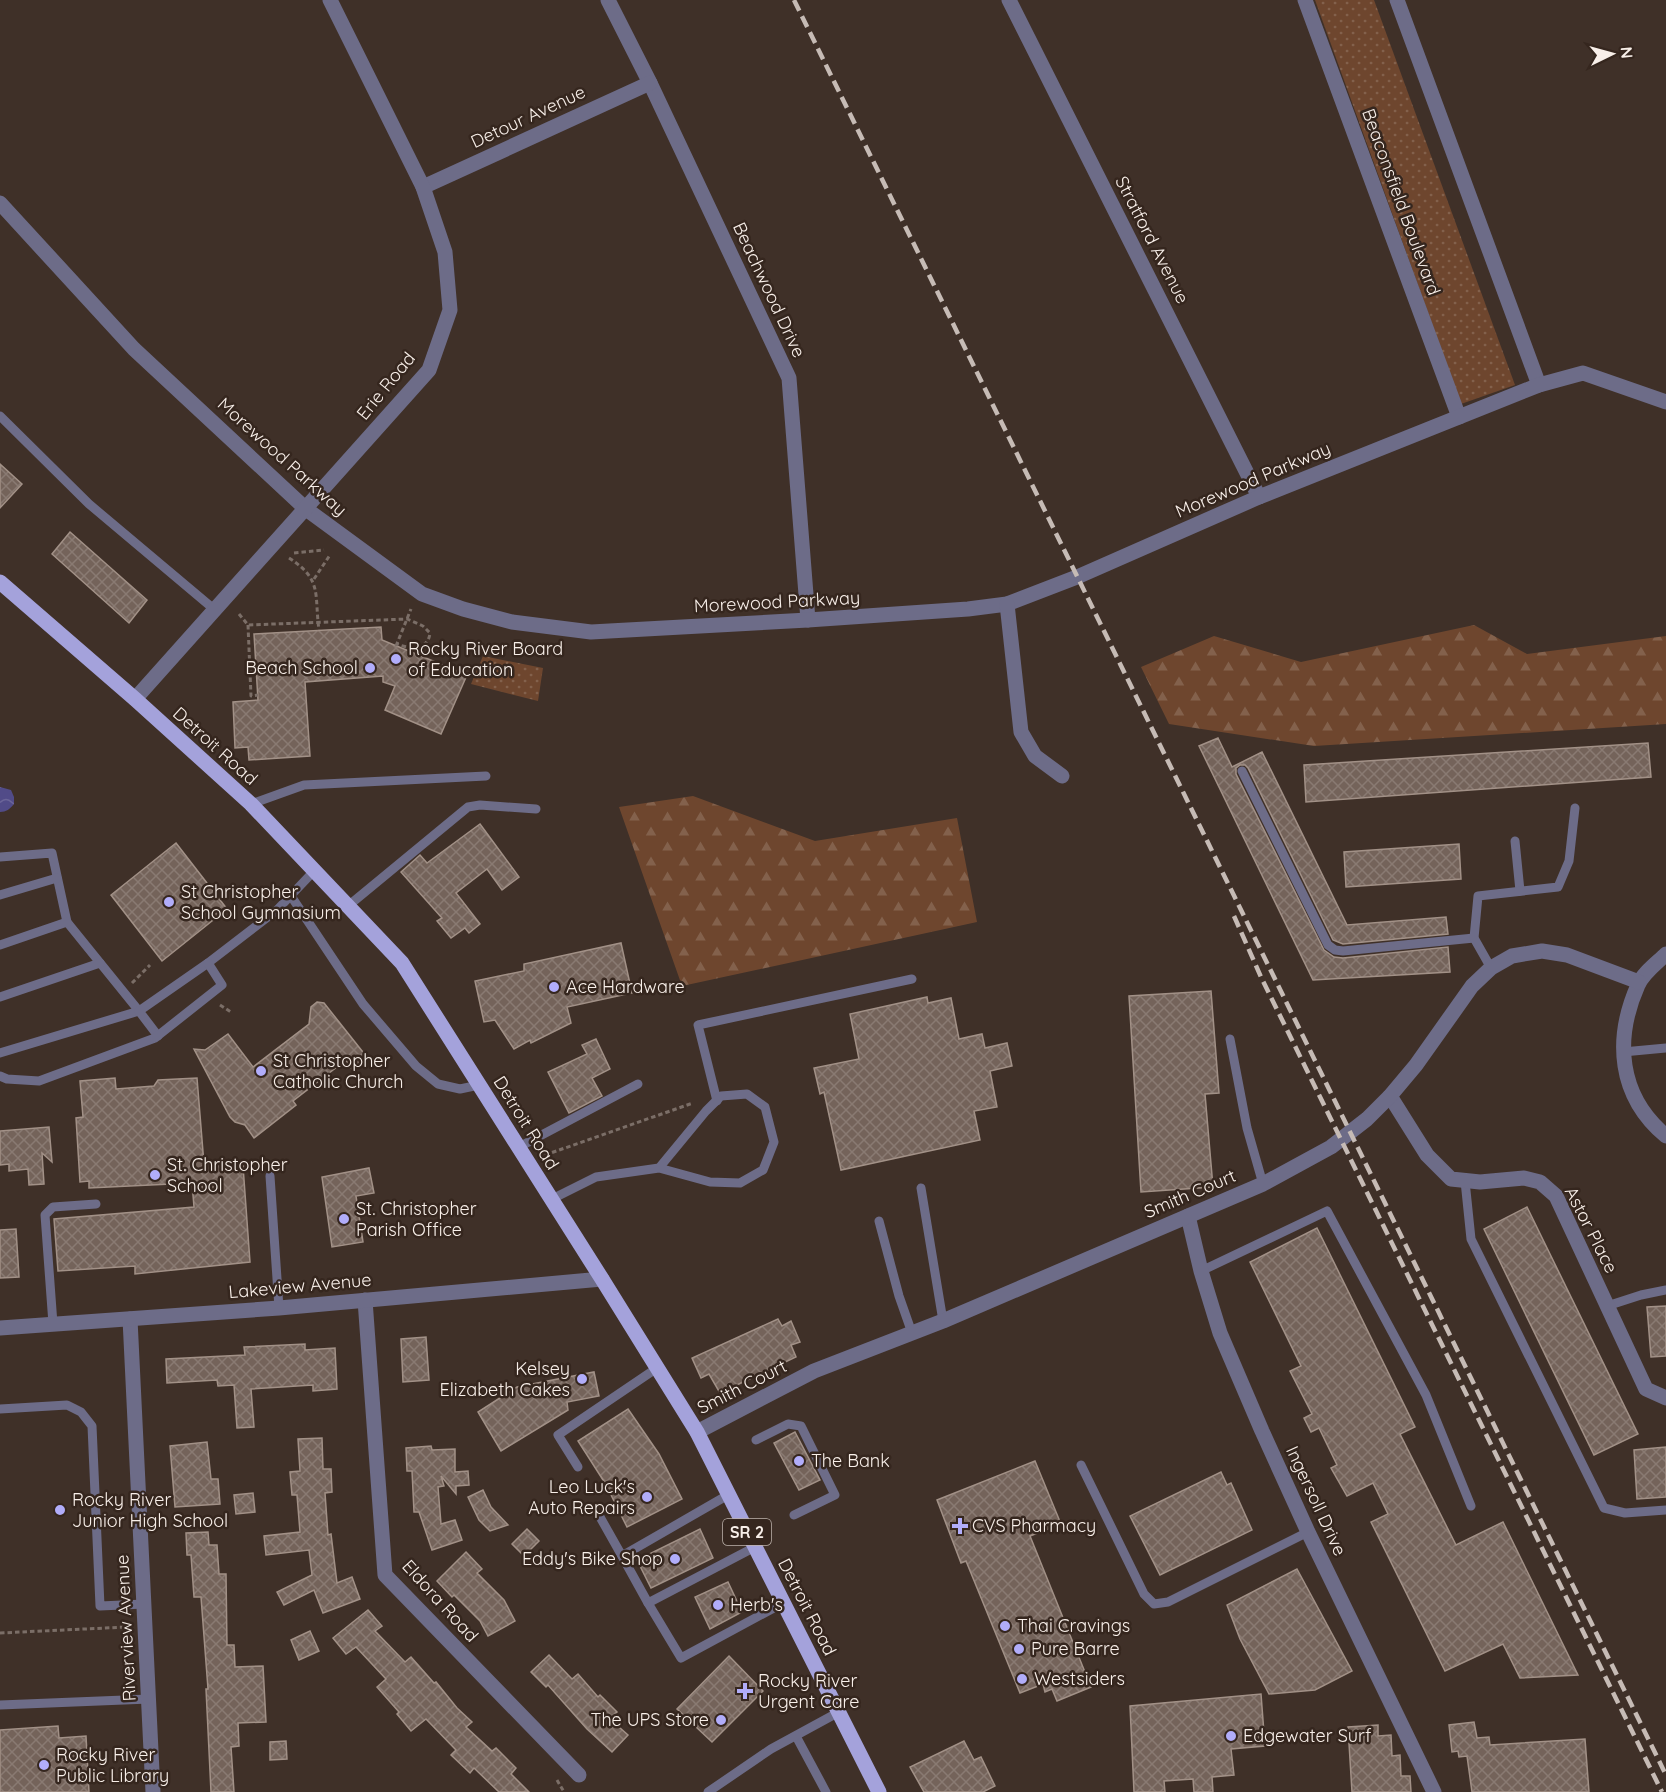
<svg xmlns="http://www.w3.org/2000/svg" width="1666" height="1792" font-family="Quicksand,sans-serif">
<style>
.green{fill:url(#green-dots)}
.forest{fill:url(#forest-firs)}
.water{fill:url(#water-waves)}
.building{fill:url(#building-cross-hatch);stroke:#a29187;stroke-width:1.5}
.lines{fill:none;stroke-linecap:round;stroke-linejoin:round}
.path{stroke:#7b6e67;stroke-width:3;stroke-dasharray:4.5 3;stroke-linecap:butt}
.service{stroke:#6d6c88;stroke-width:9}
.minor{stroke:#6d6c88;stroke-width:15}
.primary{stroke:#a4a2db;stroke-width:15}
.rail{stroke:#c6bbb5;stroke-width:4.5;stroke-dasharray:12 6;stroke-linecap:butt}
.poi-dot{fill:#b1adfa;stroke:#35261e;stroke-width:2}
.labels{text-anchor:middle;stroke-width:5;stroke-linejoin:round;paint-order:stroke}
.shield{fill:#35261e;stroke:#beb3ac;stroke-width:1.5}
.shield-label{font-size:16px;font-weight:bold;fill:#f8efe9}
.street-label{font-size:18px;fill:#f8efe9;stroke:#35261e}
.poi-label{font-size:18px;fill:#f8efe9;stroke:#35261e;text-anchor:start}
</style>
<defs>
<pattern id="green-dots" width="8" height="8" patternUnits="userSpaceOnUse" patternTransform="scale(1.5)"><rect width="8" height="8" fill="#6e462e"/><path d="M2 2h.1M6 6h.1" fill="none" stroke="#83614c" stroke-width="1.8" stroke-linecap="round"/></pattern>
<pattern id="forest-firs" width="22" height="20" patternUnits="userSpaceOnUse" patternTransform="scale(1.5)"><rect width="22" height="20" fill="#6e462e"/><path d="M5 1l3.5 6h-7zM16 11l3.5 6h-7z" fill="#83614c"/></pattern>
<pattern id="water-waves" width="16" height="10" patternUnits="userSpaceOnUse" patternTransform="scale(1.5)"><rect width="16" height="10" fill="#514b88"/><path d="M0 5q4-4 8 0t8 0" fill="none" stroke="#6b6599"/></pattern>
<pattern id="building-cross-hatch" width="8" height="8" patternUnits="userSpaceOnUse" patternTransform="scale(1.5)"><rect width="8" height="8" fill="#74635a"/><path d="M0 0l8 8M0 8l8-8" fill="none" stroke="#897a72"/></pattern>
</defs>
<rect width="100%" height="100%" fill="#3f3028"/>
<g class="green">
<path d="M1315,0H1374L1515,385L1461,404Z"/>
<path d="M483,656L543,668L538,701L471,684Z"/>
</g>
<g class="forest">
<path d="M1474,625L1527,654L1666,636V724L1314,746L1169,724L1141,667L1214,636L1301,662Z"/>
<path d="M693,796L815,841L957,818L977,922L682,986L619,807Z"/>
</g>
<path class="water" d="M0,787L11,790L14,797V804C10,809 6,812 0,812Z"/>
<g class="building">
<path d="M0,464L22,484L0,508Z"/>
<path d="M70,532L147,600L129,623L52,554Z"/>
<path d="M381,627L382,640L467,675L441,734L385,710L395,686L383,682V676L305,682L310,756L249,760L248,747L235,748L233,702L258,700L254,634Z"/>
<path d="M1218,738L1232,767L1262,752L1347,925L1446,917L1448,934L1343,944L1333,940L1248,768L1245,765H1240L1236,768V774L1324,950L1334,957L1343,958L1448,947L1450,972L1313,980L1199,746Z"/>
<path d="M1648,743L1651,777L1306,802L1304,765Z"/>
<path d="M480,824L519,877L502,890L487,869L456,893L480,924L469,933L465,928L451,938L437,921L442,918L401,872L420,855L427,863Z"/>
<path d="M176,843L227,909L162,961L111,895Z"/>
<path d="M1459,844L1461,879L1346,887L1344,852Z"/>
<path d="M621,943L632,993L567,1007L571,1023L531,1043L530,1040L514,1049L495,1020L484,1022L475,981L524,971V964Z"/>
<path d="M1211,991L1219,1093L1205,1094L1213,1187L1141,1192L1129,996Z"/>
<path d="M927,997L928,1003L951,998L959,1039L982,1034L985,1048L1007,1043L1012,1066L990,1071L997,1107L974,1111L980,1140L841,1170L824,1092L820,1094L814,1068L859,1059L850,1014Z"/>
<path d="M317,1002L324,1003L366,1056L352,1069L346,1060L293,1101L296,1105L254,1138L245,1125L235,1122L230,1117L194,1049L205,1050L228,1034L253,1067L309,1024L311,1007Z"/>
<path d="M596,1039L610,1069L592,1078L602,1096L569,1113L548,1072L587,1054L582,1045Z"/>
<path d="M115,1078L116,1089L154,1086L158,1080L197,1078L204,1164L226,1162L227,1168L243,1166L250,1262L135,1274V1266L58,1271L54,1219L194,1207L192,1183L89,1188V1181L80,1182L76,1118L83,1117L80,1081Z"/>
<path d="M49,1127L52,1162L42,1153L44,1184L29,1185L28,1169L9,1171V1164L0,1165V1131Z"/>
<path d="M369,1168L374,1193L356,1196L363,1242L332,1247L322,1177Z"/>
<path d="M1527,1207L1638,1434L1594,1455L1484,1229Z"/>
<path d="M1317,1228L1415,1427L1400,1434L1456,1545L1503,1522L1578,1675L1520,1678L1503,1644L1445,1671L1371,1522L1388,1514L1373,1483L1347,1496L1331,1468L1337,1465L1319,1428L1311,1432L1304,1418L1312,1414L1290,1371L1301,1366L1250,1262Z"/>
<path d="M16,1229L19,1277L0,1278V1230Z"/>
<path d="M1666,1306V1356L1651,1357L1647,1307Z"/>
<path d="M778,1319L782,1326L791,1321L800,1342L791,1345L796,1357L720,1393L709,1374L701,1378L692,1358Z"/>
<path d="M426,1337L429,1380L403,1382L401,1339Z"/>
<path d="M305,1344V1350L335,1348L337,1389L313,1391V1385L251,1389L254,1427L237,1428L234,1385L218,1386L217,1380L167,1383L166,1359L245,1355L244,1347Z"/>
<path d="M594,1372L599,1396L567,1402L568,1410L501,1451L478,1412L517,1387Z"/>
<path d="M628,1409L659,1454L682,1499L627,1527L611,1495L612,1494L578,1441Z"/>
<path d="M795,1432L820,1480L799,1490L774,1443Z"/>
<path d="M322,1438L323,1469H331L332,1492L325,1493L328,1535L331,1534L337,1583L352,1577L360,1599L323,1613L314,1590L284,1605L277,1592L312,1575L309,1550L266,1555L264,1536L300,1532L297,1495H292L290,1472L300,1471L298,1439Z"/>
<path d="M207,1442L211,1479H218L220,1504L175,1507L170,1446Z"/>
<path d="M431,1446L432,1450L455,1449V1472L468,1471L469,1485L456,1486V1494L441,1476L444,1486L438,1487L441,1524L455,1520L462,1540L432,1550L419,1512H414L412,1471H407L406,1448Z"/>
<path d="M1666,1447V1497L1637,1499L1634,1450Z"/>
<path d="M1035,1461L1061,1524L1030,1536L1091,1687L1057,1701L1052,1689L1045,1692L1043,1684L1020,1693L966,1561L961,1563L937,1500Z"/>
<path d="M1221,1472L1227,1485L1231,1483L1252,1530L1160,1575L1130,1516Z"/>
<path d="M483,1490L491,1507L508,1525L490,1531L479,1520L468,1497Z"/>
<path d="M253,1493L255,1512L236,1514L234,1495Z"/>
<path d="M527,1529L539,1541L524,1556L512,1544Z"/>
<path d="M700,1529L713,1558L651,1588L637,1560Z"/>
<path d="M208,1532L209,1545H217L219,1574H226L227,1645H234L235,1667L263,1666L266,1722L238,1723L239,1746L231,1747L234,1792H211L206,1689H208L201,1597H194L191,1555H187L186,1533Z"/>
<path d="M466,1552L482,1569L477,1573L504,1600L515,1621L488,1636L480,1621L454,1595L452,1597L437,1581Z"/>
<path d="M1297,1569L1352,1671L1315,1690L1269,1694L1240,1639L1227,1605Z"/>
<path d="M728,1582L742,1612L710,1629L695,1597Z"/>
<path d="M368,1610L382,1626L375,1631L405,1662L411,1657L434,1683L436,1682L457,1708L472,1722L466,1727L492,1751L496,1748L516,1768L511,1774L529,1792H499L474,1768L470,1773L451,1755L456,1750L426,1719L411,1731L397,1714L399,1712L377,1687L386,1679L356,1647L346,1654L333,1638Z"/>
<path d="M310,1631L319,1651L299,1660L291,1640Z"/>
<path d="M549,1655L572,1679L578,1674L598,1697L600,1695L617,1712L610,1719L628,1735L612,1752L587,1729L548,1685L546,1687L531,1672Z"/>
<path d="M729,1656L763,1691L712,1742L677,1709Z"/>
<path d="M1261,1694L1265,1746L1231,1749L1234,1775L1212,1777L1213,1792H1194L1193,1779L1164,1781L1165,1792H1134L1130,1706Z"/>
<path d="M1474,1722L1477,1738L1489,1737L1490,1745L1585,1739L1589,1792H1472L1467,1756L1459,1757L1458,1751L1452,1752L1449,1725Z"/>
<path d="M1378,1725V1736L1391,1735L1392,1756L1400,1755L1401,1776H1410L1411,1792H1352L1348,1727Z"/>
<path d="M58,1726L59,1738L86,1736L89,1792H0V1730Z"/>
<path d="M286,1741L287,1759L270,1760V1742Z"/>
<path d="M964,1741L974,1760L981,1757L995,1786L983,1792H924L910,1767Z"/>
</g>
<g class="lines">
<g class="path">
<path d="M294,553L324,550"/>
<path d="M289,558C323,580 314,594 319,630"/>
<path d="M314,579L330,555"/>
<path d="M239,614L248,625L407,619L423,626L430,633C428,651 409,649 397,644"/>
<path d="M248,625L251,696L258,695"/>
<path d="M396,646L411,609"/>
<path d="M132,983L150,965"/>
<path d="M220,1005L231,1012"/>
<path d="M545,1155L693,1103"/>
<path d="M0,1633L127,1627"/>
<path d="M557,1780L564,1792"/>
</g>
<g class="service">
<path d="M0,416L89,504L215,610"/>
<path d="M1242,771L1328,945L1335,950L1343,951L1474,938"/>
<path d="M251,804L304,785L486,776"/>
<path d="M1515,841L1520,891"/>
<path d="M0,857L52,853L67,922L139,1011L0,1053"/>
<path d="M0,895L57,878"/>
<path d="M291,896L363,1004L416,1066L438,1084L460,1089L479,1085"/>
<path d="M348,906L468,807L480,805L536,809"/>
<path d="M0,945L67,922"/>
<path d="M1491,968L1474,938L1478,896L1558,887L1569,861L1575,808"/>
<path d="M0,997L100,963"/>
<path d="M158,1036L139,1011L208,963L277,910L314,871"/>
<path d="M1230,1039L1247,1128L1263,1184"/>
<path d="M1623,1052L1666,1048"/>
<path d="M0,1076L7,1079L39,1081L155,1038L222,985L208,963"/>
<path d="M717,1101L698,1025L912,979"/>
<path d="M519,1147L638,1084"/>
<path d="M270,1176L279,1308"/>
<path d="M1465,1181L1471,1239L1604,1508L1625,1513L1666,1510"/>
<path d="M921,1188L943,1321"/>
<path d="M552,1199L596,1177L659,1168L710,1182L740,1183L763,1170L774,1142L765,1107L747,1094L721,1096L706,1111L659,1168"/>
<path d="M879,1221L899,1296L912,1333"/>
<path d="M1201,1271L1327,1211L1426,1395L1471,1506"/>
<path d="M1607,1306L1641,1295L1666,1290"/>
<path d="M53,1324L45,1215L53,1207L96,1204"/>
<path d="M0,1409L67,1405L81,1412L92,1426L100,1606L144,1604"/>
<path d="M756,1440L788,1424L801,1426L835,1495L794,1515"/>
<path d="M1081,1465L1144,1594L1154,1604L1168,1602L1308,1532"/>
<path d="M578,1467L558,1435L657,1368"/>
<path d="M600,1517L622,1556L728,1495"/>
<path d="M622,1556L648,1603L755,1547"/>
<path d="M648,1603L681,1658L783,1603"/>
<path d="M0,1705L149,1699"/>
<path d="M796,1736L826,1792"/>
<path d="M708,1792L771,1749L839,1712"/>
</g>
<g class="minor">
<path d="M608,0L650,83L789,378L808,620"/>
<path d="M1009,0L1259,497"/>
<path d="M1305,0L1459,417"/>
<path d="M1397,0L1539,385"/>
<path d="M423,187L650,83"/>
<path d="M0,203L134,349L306,509L422,594L463,609L512,622L591,632L808,620L968,609L1007,604L1077,577L1259,497L1539,385L1583,373L1666,402"/>
<path d="M1007,604L1021,732L1035,756L1062,776"/>
<path d="M135,699L429,370L450,310L445,252L423,187L330,0"/>
<path d="M1666,954C1657,963 1643,973 1638,985C1614,1039 1618,1096 1666,1136"/>
<path d="M1390,1096L1427,1155L1451,1179L1480,1182L1524,1178L1540,1182L1556,1196L1646,1389L1666,1398"/>
<path d="M1188,1216L1201,1271L1220,1333L1262,1431L1308,1532L1434,1792"/>
<path d="M365,1300L385,1575L579,1775"/>
<path d="M130,1319L153,1792"/>
<path d="M0,1328L279,1308L602,1279"/>
<path d="M697,1432L814,1371L943,1321L1263,1184L1331,1147L1367,1119L1390,1096L1416,1065L1472,986L1491,968L1512,956L1542,951L1567,955L1639,982"/>
</g>
<path class="primary" d="M0,582L135,699L251,804L402,963L602,1279L697,1432L879,1792"/>
<g class="rail">
<path d="M794,0L1666,1775"/>
<path d="M1234,916L1261,977L1662,1792"/>
</g>
</g>
<g class="poi-dot">
<circle cx="396" cy="659" r="6"/>
<circle cx="370" cy="668" r="6"/>
<circle cx="169" cy="902" r="6"/>
<circle cx="554" cy="987" r="6"/>
<circle cx="261" cy="1071" r="6"/>
<circle cx="155" cy="1175" r="6"/>
<circle cx="344" cy="1219" r="6"/>
<circle cx="582" cy="1379" r="6"/>
<circle cx="799" cy="1461" r="6"/>
<circle cx="647" cy="1497" r="6"/>
<circle cx="60" cy="1510" r="6"/>
<path d="M957 1517h6v6h6v6h-6v6h-6v-6h-6v-6h6z"/>
<circle cx="675" cy="1559" r="6"/>
<circle cx="718" cy="1605" r="6"/>
<circle cx="1005" cy="1626" r="6"/>
<circle cx="1019" cy="1649" r="6"/>
<circle cx="1022" cy="1679" r="6"/>
<path d="M742 1682h6v6h6v6h-6v6h-6v-6h-6v-6h6z"/>
<circle cx="721" cy="1720" r="6"/>
<circle cx="1231" cy="1736" r="6"/>
<circle cx="44" cy="1765" r="6"/>
</g>
<g class="labels">
<rect class="shield" x="723" y="1519" width="48" height="26" rx="4.5"/>
<g class="shield-label">
<text x="747" y="1538">SR 2</text>
</g>
<g class="street-label">
<text transform="translate(528 117) rotate(-25)" y="6">Detour Avenue</text>
<text transform="translate(1401 202) rotate(70)" y="6">Beaconsfield Boulevard</text>
<text transform="translate(1152 240) rotate(63)" y="6">Stratford Avenue</text>
<text transform="translate(769 290) rotate(65)" y="6">Beachwood Drive</text>
<text transform="translate(386 386) rotate(-51)" y="6">Erie Road</text>
<text transform="translate(282 457) rotate(42)" y="6">Morewood Parkway</text>
<text transform="translate(1253 480) rotate(-23)" y="6">Morewood Parkway</text>
<text transform="translate(777 602) rotate(-3)" y="6">Morewood Parkway</text>
<text transform="translate(215 746) rotate(42)" y="6">Detroit Road</text>
<text transform="translate(526 1123) rotate(58)" y="6">Detroit Road</text>
<text transform="translate(1190 1194) rotate(-23)" y="6">Smith Court</text>
<text transform="translate(1591 1230) rotate(63)" y="6">Astor Place</text>
<text transform="translate(300 1286) rotate(-5)" y="6">Lakeview Avenue</text>
<text transform="translate(742 1387) rotate(-27)" y="6">Smith Court</text>
<text transform="translate(1316 1501) rotate(65)" y="6">Ingersoll Drive</text>
<text transform="translate(440 1601) rotate(48)" y="6">Eldora Road</text>
<text transform="translate(807 1607) rotate(63)" y="6">Detroit Road</text>
<text transform="translate(126 1628) rotate(-93)" y="6">Riverview Avenue</text>
</g>
<g class="poi-label">
<text x="408" y="655">Rocky River Board<tspan x="408" dy="21">of Education</tspan></text>
<text x="358" y="674" text-anchor="end">Beach School</text>
<text x="181" y="898">St Christopher<tspan x="181" dy="21">School Gymnasium</tspan></text>
<text x="566" y="993">Ace Hardware</text>
<text x="273" y="1067">St Christopher<tspan x="273" dy="21">Catholic Church</tspan></text>
<text x="167" y="1171">St. Christopher<tspan x="167" dy="21">School</tspan></text>
<text x="356" y="1215">St. Christopher<tspan x="356" dy="21">Parish Office</tspan></text>
<text x="570" y="1375" text-anchor="end">Kelsey<tspan x="570" dy="21">Elizabeth Cakes</tspan></text>
<text x="811" y="1467">The Bank</text>
<text x="635" y="1493" text-anchor="end">Leo Luck's<tspan x="635" dy="21">Auto Repairs</tspan></text>
<text x="72" y="1506">Rocky River<tspan x="72" dy="21">Junior High School</tspan></text>
<text x="972" y="1532">CVS Pharmacy</text>
<text x="663" y="1565" text-anchor="end">Eddy's Bike Shop</text>
<text x="730" y="1611">Herb's</text>
<text x="1017" y="1632">Thai Cravings</text>
<text x="1031" y="1655">Pure Barre</text>
<text x="1034" y="1685">Westsiders</text>
<text x="758" y="1687">Rocky River<tspan x="758" dy="21">Urgent Care</tspan></text>
<text x="709" y="1726" text-anchor="end">The UPS Store</text>
<text x="1243" y="1742">Edgewater Surf</text>
<text x="56" y="1761">Rocky River<tspan x="56" dy="21">Public Library</tspan></text>
</g>
</g>
<g transform="translate(1612 54) rotate(85)" stroke="#35261e" stroke-width="4.5" paint-order="stroke">
<path d="M0-4.5L10 22L0 15L-10 22Z" fill="#f8efe9"/>
<text y="-9" font-size="16" font-weight="bold" text-anchor="middle" fill="#f8efe9">N</text>
</g>
</svg>
